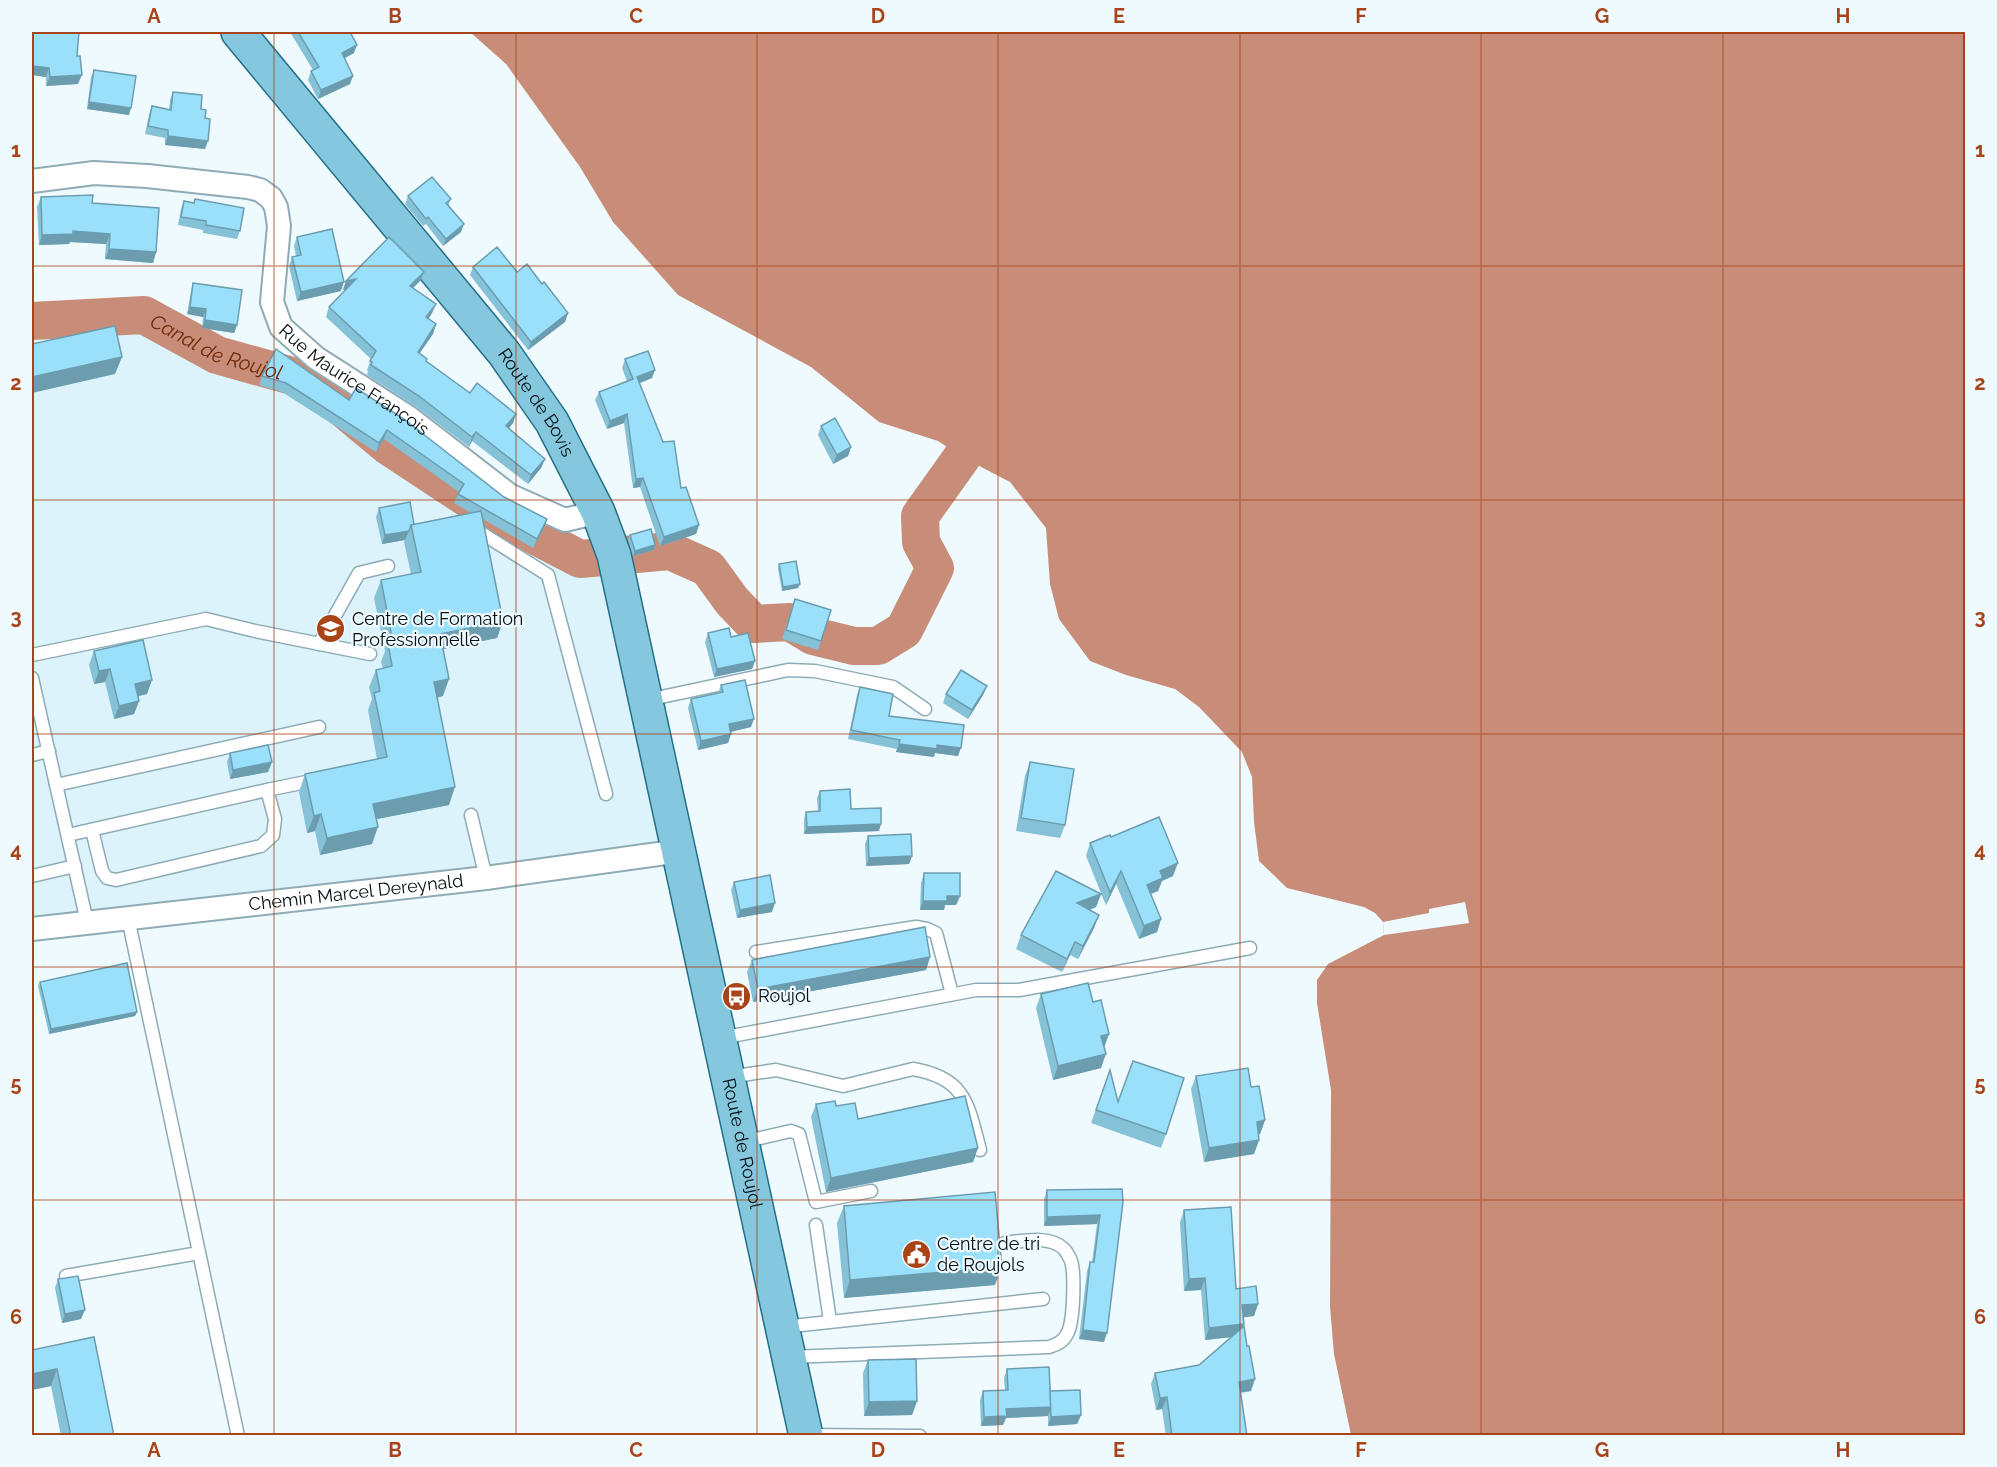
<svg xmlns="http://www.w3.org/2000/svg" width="1997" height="1467" font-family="Raleway,sans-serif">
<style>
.built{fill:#dcf3fc}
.water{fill:#c88d78}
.pier{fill:#effaff}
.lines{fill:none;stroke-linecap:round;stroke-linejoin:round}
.river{stroke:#c88d78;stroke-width:38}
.service-casing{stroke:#8fabb6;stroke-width:15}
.minor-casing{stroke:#8fabb6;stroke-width:26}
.primary-casing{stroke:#247089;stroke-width:36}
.service{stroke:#fff;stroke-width:12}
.minor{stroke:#fff;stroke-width:22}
.primary{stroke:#85c8de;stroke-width:33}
.wall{fill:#85c1d7}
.shaded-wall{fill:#6c9daf}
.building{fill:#9be0fa;stroke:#6c9daf;stroke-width:1.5}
.grid{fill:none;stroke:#a94419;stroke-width:1.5;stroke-opacity:0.55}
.labels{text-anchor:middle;stroke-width:4.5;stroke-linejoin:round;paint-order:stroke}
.street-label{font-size:18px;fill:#050f13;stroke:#effaff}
.poi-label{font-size:18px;fill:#050f13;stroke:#effaff;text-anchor:start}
.water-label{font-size:20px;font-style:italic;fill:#6f2809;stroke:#effaff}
.neatline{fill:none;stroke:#a94419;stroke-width:2}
.grid-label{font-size:20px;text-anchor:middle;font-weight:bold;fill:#a94419}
</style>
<rect width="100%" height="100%" fill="#effaff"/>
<path class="built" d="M144,315L217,355L310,381L388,446L482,508L580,559H600L680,851L32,929V321Z"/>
<path class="water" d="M470,32H1965V1435H1351L1334,1354L1330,1307L1331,1090L1317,1003V980L1328,964L1384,935L1383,922L1375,913L1364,907L1287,888L1259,861L1254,822L1252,777L1242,752L1199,707L1175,689L1126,675L1090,661L1059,619L1050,584L1046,528L1010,482L962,457L938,441L879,422L811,367L678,295L613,222L580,167L506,64Z"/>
<path class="pier" d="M1465,902L1469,923L1384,935L1383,922L1429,913V909Z"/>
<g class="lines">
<path class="river" id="s1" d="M32,321L144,315L217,355L310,381L388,446L482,508L580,559L670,551L708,568L732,601L754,624L790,622L813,636L854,646H878L904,630L935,568L921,542L920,516L962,457"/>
<defs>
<g id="service">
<path d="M483,534L548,575L606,794"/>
<path d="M319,644L359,573L388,566"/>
<path d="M32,655L206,619L255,631L370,654"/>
<path d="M32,678L87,922"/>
<path d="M647,700L788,670L815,671L893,687L925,709"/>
<path d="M32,755L49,751"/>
<path d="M56,785L319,727"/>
<path d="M267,790L316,780"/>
<path d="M471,815L486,878"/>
<path d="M68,835L267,790L275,819L273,835L261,846L116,880L107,878L102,871L92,830"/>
<path d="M32,876L75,866"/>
<path d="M128,918L238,1436"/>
<path d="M756,952L916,927L927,929L936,933L952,994"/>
<path d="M721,1038L976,990H1019L1250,948"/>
<path d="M729,1077L776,1070L843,1086L913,1069C966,1078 968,1105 980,1150"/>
<path d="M743,1142L791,1131L799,1134L816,1202L871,1191"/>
<path d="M816,1225L830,1321"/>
<path d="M66,1276L199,1253"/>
<path d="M783,1327L1043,1299"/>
<path d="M790,1357L1049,1347C1057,1344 1063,1342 1067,1334C1074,1323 1075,1273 1071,1261C1070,1258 1066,1251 1064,1249C1050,1235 1023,1241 1005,1243"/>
<path d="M807,1435L920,1436"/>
</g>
<g id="minor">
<path id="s2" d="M32,181L94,173L147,176L248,187L260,190L271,198L276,207L279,226L272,302L281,327L316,358L408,417L509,495L565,520L598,512"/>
<path id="s3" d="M32,929L486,878L680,851"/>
</g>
<g id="primary">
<path id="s4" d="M238,32L504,353L552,422L598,512L614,555L806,1436"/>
</g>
</defs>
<use href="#service" class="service-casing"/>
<use href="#minor" class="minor-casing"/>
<use href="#primary" class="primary-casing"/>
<use href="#service" class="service"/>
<use href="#minor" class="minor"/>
<use href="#primary" class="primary"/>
</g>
<g class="wall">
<path d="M290,32H350L354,53L345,58L350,84L318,99L308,80L311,71L313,70Z"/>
<path d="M77,56L78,84L46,86V77L32,75Z"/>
<path d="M94,70L129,115L87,109L91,77Z"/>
<path d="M173,92L201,109L205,118V149L165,145V138L145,134L149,115L152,106L169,110L170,100Z"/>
<path d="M408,196L451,199L448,206L461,232L443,246L426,224L423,226L405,204Z"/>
<path d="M41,197L92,203L156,252L153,263L105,259L106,244L70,242L69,244L39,245L37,207Z"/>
<path d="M195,199L240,231L237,239L203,233V230L178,225L181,209L184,201L193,203Z"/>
<path d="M297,237L341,291L297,301L289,266L292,257L296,256L294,246Z"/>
<path d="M473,267L517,272L542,284L568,313L565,322L528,350L470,275Z"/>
<path d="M424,272L420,281L413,288L432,313L428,319L436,324L433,334L420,353L426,361L470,393L516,414L513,423L509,428L545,459L541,468L528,484L472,441L469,447L415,406L367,375L368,371L367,370L371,359L326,317L329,307L346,290H343L346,281Z"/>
<path d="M193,283L237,325L234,333L202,328L203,317L187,314L191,291Z"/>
<path d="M625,359L652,378L640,383L681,488L699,525L696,534L660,546L640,487L633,488L624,423L607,429L595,400L599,392L627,381L622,368Z"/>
<path d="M262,376L349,400L544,528L533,548L483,519L503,621L497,638L443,649V696L437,698L449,805L376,819L372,844L320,855L315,831L307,833L299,792L305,774L377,759L368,710L372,699L369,687L376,670L383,668L381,662L385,651L374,598L381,580L411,574L404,542L405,540L382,544L376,517L379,508L414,524L471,513L454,503L459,492L384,439L376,452L282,392L259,385Z"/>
<path d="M821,426L851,447L848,456L833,464L818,435Z"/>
<path d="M630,535L655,545L654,550L633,556L628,539Z"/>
<path d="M779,564L800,584L798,588L782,591L778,569Z"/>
<path d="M795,599L821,641L818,650L782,639Z"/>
<path d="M708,633L755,661L752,669L714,677L705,642Z"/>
<path d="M94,651L147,694L138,696L139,701L134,714L114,719L105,682L94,684L89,665Z"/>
<path d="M721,685L751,727L730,732L731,734L728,743L698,750L688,708L691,699L718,693Z"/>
<path d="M987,686L983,695L968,719L943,703L946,694Z"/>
<path d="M860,687L889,716L958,756L935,753L934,757L896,752L897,749L848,739L857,695Z"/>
<path d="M230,753L272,762L268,772L230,779L227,762Z"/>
<path d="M1030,762L1065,825L1060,838L1016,831L1025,776Z"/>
<path d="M820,791L851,809L879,831L804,834V819L806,812L818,811L817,798Z"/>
<path d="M868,836L912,856L909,864L866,866L865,844Z"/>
<path d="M1111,837L1173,876L1162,881L1158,891L1151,894L1161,919L1157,932L1139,939L1116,884L1106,905L1101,894L1096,907L1090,910L1099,915L1094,928L1078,959L1070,955L1062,972L1016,949L1021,935L1101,893L1086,856L1090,843Z"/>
<path d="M924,873L960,896L956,905H945L944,910H920L921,883Z"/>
<path d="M734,882L772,912L737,918L731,890Z"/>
<path d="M930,957L926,970L753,1002L747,972L752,960Z"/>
<path d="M40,982L137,1012L135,1016L49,1034L38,986Z"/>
<path d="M1041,994L1093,1002L1109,1034L1104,1048L1101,1068L1053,1080L1036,1008Z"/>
<path d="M1110,1070L1118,1102L1166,1134L1161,1148L1091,1123Z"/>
<path d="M1196,1076L1251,1087L1265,1120L1260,1134H1258L1259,1140L1254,1154L1204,1162L1191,1089Z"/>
<path d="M816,1104L836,1106L858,1119L978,1148L973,1162L826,1192L811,1117Z"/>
<path d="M1122,1189L1104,1342L1079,1339L1087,1271L1090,1262H1092L1097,1224L1044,1226V1199L1047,1190Z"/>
<path d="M844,1206L995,1285L844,1298L837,1223Z"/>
<path d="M1184,1210L1236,1289L1258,1304L1254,1316L1243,1317V1328L1251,1391L1241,1393L1247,1436H1166L1162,1409L1156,1410L1151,1384L1155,1373L1199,1365L1232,1337L1205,1340L1201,1290L1184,1291L1180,1222Z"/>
<path d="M58,1279L81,1319L62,1323L55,1288Z"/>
<path d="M94,1337L114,1436H61L51,1386L32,1390V1350Z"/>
<path d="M868,1360L917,1401L912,1415L864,1416L863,1373Z"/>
<path d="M1007,1369L1050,1392L1081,1415L1077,1424L1048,1426V1416L1006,1418L1003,1425L981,1426L980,1400L983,1391L1005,1390L1004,1378Z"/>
</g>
<g class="shaded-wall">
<path d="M357,45L354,53L339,61L342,53Z"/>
<path d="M32,66L49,68L46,77L32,75Z"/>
<path d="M82,75L78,84L46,86L50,77Z"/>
<path d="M353,76L350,84L318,99L321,90Z"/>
<path d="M89,102L131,108L129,115L87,109Z"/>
<path d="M168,136L208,141L205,149L165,145Z"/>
<path d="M464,224L461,232L443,246L446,239Z"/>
<path d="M73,231L110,234L106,244L70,242L69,244L39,245L42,235Z"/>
<path d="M109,249L156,252L153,263L105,259Z"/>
<path d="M424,272L420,281L406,295L410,286Z"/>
<path d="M356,279L353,288L343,290L346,281Z"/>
<path d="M344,282L341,291L297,301L301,292Z"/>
<path d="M436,304L432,313L423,327L426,317Z"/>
<path d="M190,307L206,309L203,317L187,314Z"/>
<path d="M568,313L565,322L528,350L531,342Z"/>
<path d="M205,320L237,325L234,333L202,328Z"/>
<path d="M436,324L433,334L414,361L418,352Z"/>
<path d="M122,357L115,374L32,393V377Z"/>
<path d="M655,370L652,378L634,385L637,377Z"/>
<path d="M516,414L513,423L503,436L506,426Z"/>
<path d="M627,414L624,423L607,429L610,421Z"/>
<path d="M387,430L384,439L376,452L379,443Z"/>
<path d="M476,432L472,441L469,447L472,437Z"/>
<path d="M851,447L848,456L833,464L837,455Z"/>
<path d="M545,459L541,468L528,484L531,475Z"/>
<path d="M643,478L640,487L633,488L636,479Z"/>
<path d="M547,519L544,528L533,548L537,539Z"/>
<path d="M699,525L696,534L660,546L664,537Z"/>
<path d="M409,531L405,540L382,544L385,535Z"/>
<path d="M655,545L654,550L633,556L635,551Z"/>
<path d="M800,584L798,588L782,591L783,587Z"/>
<path d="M503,621L497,638L433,651L440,634Z"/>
<path d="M755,661L752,669L714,677L717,669Z"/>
<path d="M110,669L105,682L94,684L99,671Z"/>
<path d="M449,679L443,696L428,699L434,682Z"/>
<path d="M152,680L147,694L130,698L135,684Z"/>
<path d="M987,686L983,695L968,719L972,710Z"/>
<path d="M139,701L134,714L114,719L119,706Z"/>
<path d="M754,719L751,727L726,733L729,724Z"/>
<path d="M731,734L728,743L698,750L701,741Z"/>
<path d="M899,744L937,745L961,748L958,756L935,753L934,757L896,752Z"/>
<path d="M272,762L268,772L230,779L233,770Z"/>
<path d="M455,787L449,805L367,821L373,804Z"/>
<path d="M321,814L315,831L307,833L314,816Z"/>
<path d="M881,824L879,831L804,834L807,827Z"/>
<path d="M378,827L372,844L320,855L327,838Z"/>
<path d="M912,856L909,864L866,866L869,858Z"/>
<path d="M1178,863L1173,876L1162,881L1158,891L1143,897L1147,885L1160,871Z"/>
<path d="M1121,871L1116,884L1106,905L1110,892Z"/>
<path d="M1101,894L1096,907L1072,917L1077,903Z"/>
<path d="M947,896H960L956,905H945L944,910H920L923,901Z"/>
<path d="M775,903L772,912L737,918L740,910Z"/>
<path d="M1099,915L1094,928L1078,959L1083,946Z"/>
<path d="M1161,919L1157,932L1139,939L1144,926Z"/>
<path d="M1075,942L1070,955L1062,972L1067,959Z"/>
<path d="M930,957L926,970L753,1002L758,989Z"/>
<path d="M137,1012L135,1016L49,1034L51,1029Z"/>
<path d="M1109,1034L1104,1047L1096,1050L1101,1036Z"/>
<path d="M1106,1054L1101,1068L1053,1080L1058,1066Z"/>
<path d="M1265,1120L1260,1134L1252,1136L1257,1122Z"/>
<path d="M1259,1140L1254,1154L1204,1162L1209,1148Z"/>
<path d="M978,1148L973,1162L826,1192L831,1178Z"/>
<path d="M1100,1215L1097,1224L1044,1226L1047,1217Z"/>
<path d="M1002,1267L995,1285L844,1298L850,1280Z"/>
<path d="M1205,1278L1201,1290L1184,1291L1189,1279Z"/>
<path d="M1258,1304L1254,1316L1238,1318L1242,1305Z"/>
<path d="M85,1310L81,1319L62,1323L65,1314Z"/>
<path d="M1244,1324L1240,1336L1205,1340L1209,1328Z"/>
<path d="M1083,1330L1107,1333L1104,1342L1079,1339Z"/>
<path d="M57,1369L51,1386L32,1390V1374Z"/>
<path d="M1255,1379L1251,1391L1235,1393L1239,1382Z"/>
<path d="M1167,1397L1162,1409L1156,1410L1160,1398Z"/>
<path d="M917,1401L912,1415L864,1416L869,1402Z"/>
<path d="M1051,1407L1048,1416L1006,1418L1003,1425L981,1426L984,1417L1006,1409Z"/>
<path d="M1081,1415L1077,1424L1048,1426L1051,1417Z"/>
</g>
<g class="building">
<path d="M32,32H79L77,56H80L82,75L50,77L49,68L32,66Z"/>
<path d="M298,32H350L357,45L342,53L353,76L321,90L311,71L319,67Z"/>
<path d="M94,70L136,76L131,108L89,102Z"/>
<path d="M173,92L202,95L201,109L206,110L205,118L210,119L208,141L168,136V130L148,126L152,106L171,110Z"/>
<path d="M432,177L451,199L446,203L464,224L446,239L428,217L426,219L408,196Z"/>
<path d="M93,195L92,203L159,208L156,252L109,249L110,234L73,231V234L42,235L41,197Z"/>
<path d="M195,199L244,208L240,231L206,225V221L181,217L184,201L194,203Z"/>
<path d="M332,229L344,282L301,292L292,257L301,255L297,237Z"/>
<path d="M389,237L424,272L410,286L436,304L426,317L436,324L418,352L427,359L426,361L470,393L477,383L516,414L506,426L545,459L531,475L476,432L472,437L419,396L371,365L372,362L370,361L376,351L329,307L356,279L346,281Z"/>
<path d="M497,247L517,272L527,264L542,284L544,282L568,313L531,342L473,267Z"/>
<path d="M193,283L242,290L237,325L205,320L206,309L190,307Z"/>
<path d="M115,326L122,357L32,377V344Z"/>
<path d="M276,349L349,400L356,388L404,419L504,497L547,519L537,539L458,494L464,484L387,430L379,443L286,383L262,376Z"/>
<path d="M648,351L655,370L637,377L663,442L674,441L681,488L686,487L699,525L664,537L643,478L636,479L627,414L610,421L599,392L633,379L625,359Z"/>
<path d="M835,418L851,447L837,455L821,426Z"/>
<path d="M410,502L414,524L411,525L409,531L385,535L379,508Z"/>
<path d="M481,511L503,621L440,634L449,679L434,682L455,787L373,804L378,827L327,838L321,814L314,816L305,774L387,757L374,693L380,691L376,670L392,666L388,644L393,643L381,580L421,572L411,525Z"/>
<path d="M651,529L655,545L635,551L630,535Z"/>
<path d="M796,561L800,584L783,587L779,564Z"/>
<path d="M795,599L831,610L821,641L786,630Z"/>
<path d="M729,628L731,637L748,633L755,661L717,669L708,633Z"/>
<path d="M143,640L152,680L135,684L139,701L119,706L110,669L99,671L94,651Z"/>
<path d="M961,670L987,686L972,710L946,694Z"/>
<path d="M745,680L754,719L729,724L731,734L701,741L691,699L723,692L721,685Z"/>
<path d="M860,687L893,694L889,716L964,725L961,748L937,745V749L899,744L900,740L851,730Z"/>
<path d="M268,745L272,762L233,770L230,753Z"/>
<path d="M1030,762L1074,769L1065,825L1021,818Z"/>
<path d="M850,789L851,809L881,808V824L807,827L806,812L820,811V791Z"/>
<path d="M1159,817L1178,863L1160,871L1163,878L1147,885L1161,919L1144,926L1121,871L1110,892L1090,843L1110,835L1111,837Z"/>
<path d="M911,834L912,856L869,858L868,836Z"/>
<path d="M1056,871L1101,894L1077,903L1099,915L1083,946L1075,942L1067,959L1021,935Z"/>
<path d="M924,873H960V896H947V901H923Z"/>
<path d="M770,875L775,903L740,910L734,882Z"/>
<path d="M925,927L930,957L758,989L752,960Z"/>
<path d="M127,963L137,1012L51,1029L40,982Z"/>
<path d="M1088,983L1093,1002L1101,1000L1109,1034L1101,1036L1106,1054L1058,1066L1041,994Z"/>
<path d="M1133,1061L1184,1078L1166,1134L1096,1110L1110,1070L1118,1102Z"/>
<path d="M1248,1068L1251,1087L1259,1086L1265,1120L1257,1122L1259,1140L1209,1148L1196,1076Z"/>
<path d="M965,1096L978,1148L831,1178L816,1104L835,1101L836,1106L855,1103L858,1119Z"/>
<path d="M1122,1189L1123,1202L1107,1333L1083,1330L1090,1262H1094L1100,1215L1047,1217V1190Z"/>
<path d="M995,1192L1002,1267L850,1280L844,1206Z"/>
<path d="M1231,1207L1236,1289L1256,1286L1258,1304L1242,1305L1244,1324L1209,1328L1205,1278L1189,1279L1184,1210Z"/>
<path d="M78,1276L85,1310L65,1314L58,1279Z"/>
<path d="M1244,1326L1247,1346H1249L1255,1379L1239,1382L1247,1436H1172L1167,1397L1160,1398L1155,1373L1199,1365Z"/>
<path d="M94,1337L114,1436H71L57,1369L32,1374V1350Z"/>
<path d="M916,1359L917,1401L869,1402L868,1360Z"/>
<path d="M1049,1367L1051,1407L1006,1409L1007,1416L984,1417L983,1391L1008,1390L1007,1369Z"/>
<path d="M1080,1390L1081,1415L1051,1417L1050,1391Z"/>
</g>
<path class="grid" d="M274,32V1436M516,32V1436M757,32V1436M998,32V1436M1240,32V1436M1481,32V1436M1723,32V1436M32,266H1966M32,500H1966M32,734H1966M32,967H1966M32,1200H1966"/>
<defs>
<symbol id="school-disc" viewBox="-11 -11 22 22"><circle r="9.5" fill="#a94419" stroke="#effaff"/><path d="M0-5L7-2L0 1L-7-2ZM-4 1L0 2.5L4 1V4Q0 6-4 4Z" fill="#fff"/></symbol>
<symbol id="bus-disc" viewBox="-11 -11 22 22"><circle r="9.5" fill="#a94419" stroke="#effaff"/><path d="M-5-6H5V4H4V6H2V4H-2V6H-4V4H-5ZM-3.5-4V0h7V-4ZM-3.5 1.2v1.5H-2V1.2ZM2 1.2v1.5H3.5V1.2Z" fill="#fff"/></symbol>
<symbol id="civic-disc" viewBox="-11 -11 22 22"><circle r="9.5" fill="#a94419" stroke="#effaff"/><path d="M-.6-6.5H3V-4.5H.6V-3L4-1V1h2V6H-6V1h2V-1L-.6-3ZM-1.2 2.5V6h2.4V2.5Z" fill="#fff"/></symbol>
</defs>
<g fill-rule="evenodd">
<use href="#school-disc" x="314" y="612" width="33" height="33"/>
<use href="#bus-disc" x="720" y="980" width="33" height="33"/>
<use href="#civic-disc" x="900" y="1238" width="33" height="33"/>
</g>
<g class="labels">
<g class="street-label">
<text dy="6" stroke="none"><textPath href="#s2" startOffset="466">Rue Maurice François</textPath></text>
<text dy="6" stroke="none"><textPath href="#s4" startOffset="476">Route de Bovis</textPath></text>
<text dy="6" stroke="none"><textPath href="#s3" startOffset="326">Chemin Marcel Dereynald</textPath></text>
<text dy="6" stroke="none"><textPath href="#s4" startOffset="1250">Route de Roujol</textPath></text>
</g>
<g class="poi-label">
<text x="352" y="625">Centre de Formation<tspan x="352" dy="21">Professionnelle</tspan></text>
<text x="758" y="1002">Roujol</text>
<text x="937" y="1250">Centre de tri<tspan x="937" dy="21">de Roujols</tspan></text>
</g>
<g class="water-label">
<text dy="7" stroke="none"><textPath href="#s1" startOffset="192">Canal de Roujol</textPath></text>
</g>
</g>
<rect width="1997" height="1467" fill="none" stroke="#effaff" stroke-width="66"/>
<rect x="33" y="33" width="1931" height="1401" class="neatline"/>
<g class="grid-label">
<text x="154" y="23">A</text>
<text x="395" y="23">B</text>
<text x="636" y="23">C</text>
<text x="878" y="23">D</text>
<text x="1119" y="23">E</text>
<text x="1361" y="23">F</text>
<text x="1602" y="23">G</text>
<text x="1843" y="23">H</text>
<text x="16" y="157">1</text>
<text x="1980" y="157">1</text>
<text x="16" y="390">2</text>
<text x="1980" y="390">2</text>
<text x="16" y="624">3</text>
<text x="1980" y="624">3</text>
<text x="16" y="857">4</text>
<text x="1980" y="857">4</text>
<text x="16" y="1091">5</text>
<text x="1980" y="1091">5</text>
<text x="16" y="1324">6</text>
<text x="1980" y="1324">6</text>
<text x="154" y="1457">A</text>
<text x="395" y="1457">B</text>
<text x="636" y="1457">C</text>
<text x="878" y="1457">D</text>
<text x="1119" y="1457">E</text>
<text x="1361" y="1457">F</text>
<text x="1602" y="1457">G</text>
<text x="1843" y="1457">H</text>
</g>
</svg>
